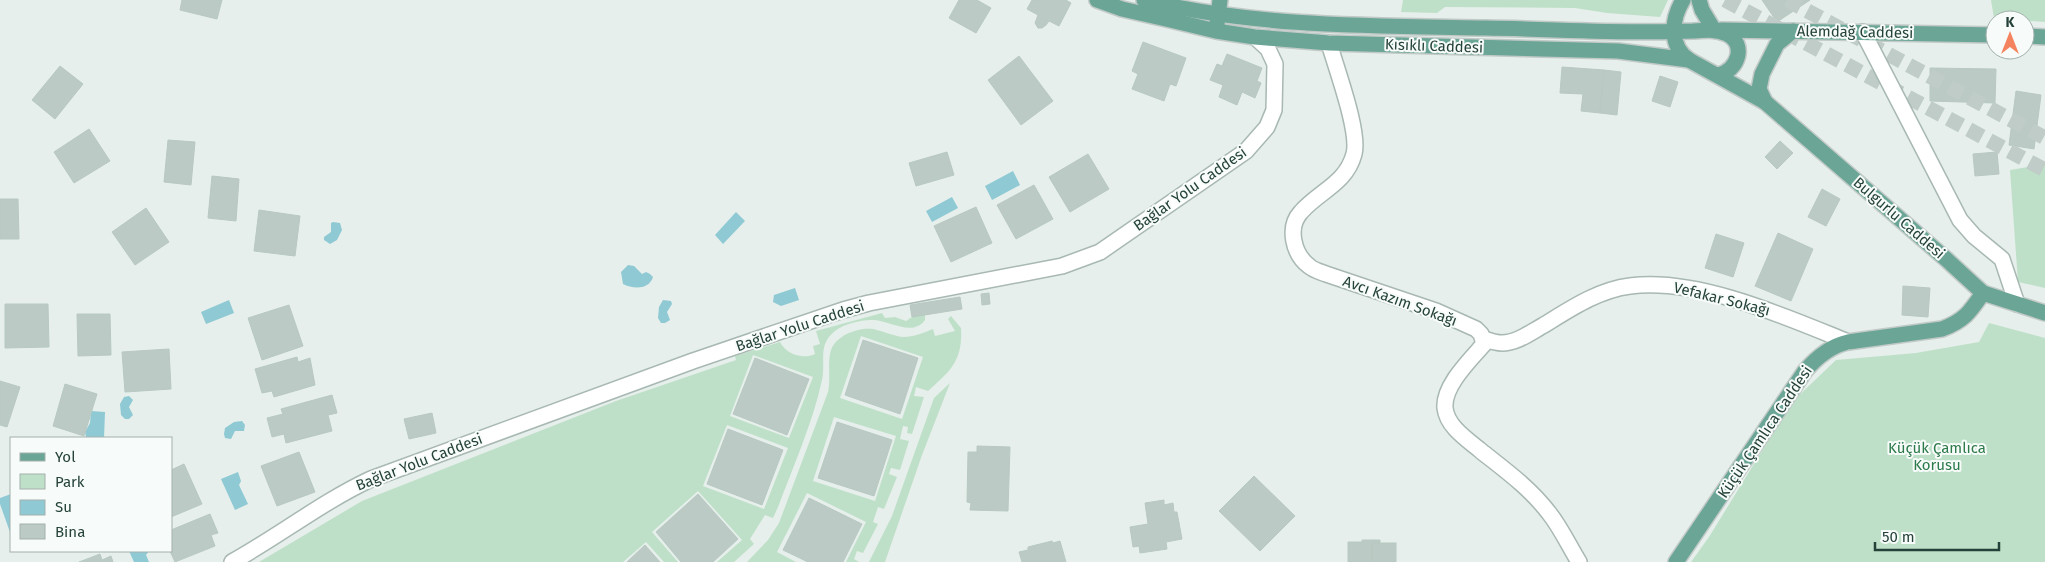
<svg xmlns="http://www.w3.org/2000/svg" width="2045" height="562" font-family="'Fira Sans',sans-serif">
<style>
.green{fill:#bfe0c8;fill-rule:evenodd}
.water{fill:#8ec9d4}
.building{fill:#bbcac4;stroke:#b8c9c2}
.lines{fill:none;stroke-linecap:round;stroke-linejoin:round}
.highway-tunnel{stroke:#bfccc8;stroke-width:15;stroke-dasharray:15 8;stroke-linecap:butt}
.minor-casing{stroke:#a8b8b2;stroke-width:18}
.major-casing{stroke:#c2cac8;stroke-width:18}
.minor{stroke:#fff;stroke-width:15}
.major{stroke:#6aa596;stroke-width:15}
.labels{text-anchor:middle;stroke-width:4;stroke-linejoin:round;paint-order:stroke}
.street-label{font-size:15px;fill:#24423a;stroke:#f7fbf9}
.park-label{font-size:15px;fill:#2d7a4b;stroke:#f7fbf9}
</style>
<rect width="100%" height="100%" fill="#e6efeb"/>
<g class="green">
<path d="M1403,0H1668L1660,17L1607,13L1575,8L1445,7L1437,13L1401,12Z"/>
<path d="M1991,0H2045V22L1994,18Z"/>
<path d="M2045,164V288L2018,282L2010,170Z"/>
<path d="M882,313L885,318L895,317L906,321L912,317L925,315V320C912,338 888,319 871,320C860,320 844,324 835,331C817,345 826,362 822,380C813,422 793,467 778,507L773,518L765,515L750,539L754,544L734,562H717L742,540L698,491L652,532L678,562H664L646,542L623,562H259L362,501L616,401L736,360L735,356L780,342C786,354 803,360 815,354L813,346L820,344L816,331ZM753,355L813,377L789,438L730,416ZM727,425L788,448L764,509L703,486Z"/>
<path d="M951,316L961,328C963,361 950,371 928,391L916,387L914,396L924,397L912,434L907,433L908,427L903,426L900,439L909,441L900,470L891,468L889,474L897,477L884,509L878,507L873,522L878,524L863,553L857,551L854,559L859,562H846L866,522L807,493L777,552L796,562H747L768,540L779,523L828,392C831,378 827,363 831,350C836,335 859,327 873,329C883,331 893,336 903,337C914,337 923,333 933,329L935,336L955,331L948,319ZM861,336L923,357L902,419L840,398ZM834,417L896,436L875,501L813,481Z"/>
<path d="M1989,323L2045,338V562H1691L1709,537L1792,402L1836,360L1916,353L1979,342Z"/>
<path d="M950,383L922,455L885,562H869L892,516L934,398Z"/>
</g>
<g class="water">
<path d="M1013,171L1020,185L992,200L985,186Z"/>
<path d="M952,197L958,208L932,222L926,211Z"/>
<path d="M736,212L745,221L723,244L715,235Z"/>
<path d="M333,222L340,223L342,230L337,240L330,244L324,240V237L331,232V223Z"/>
<path d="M628,265L634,266L642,274L646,272L650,274L653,277C649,290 633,289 623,284L621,272Z"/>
<path d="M795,288L799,300L781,306L773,302L774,295Z"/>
<path d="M229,300L234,313L206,324L201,312Z"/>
<path d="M663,300L671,301L672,304L667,312L670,320L665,323H661L658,318L659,307Z"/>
<path d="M129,396L133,400L129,407L133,415L129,419H125L121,415L120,404L124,397Z"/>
<path d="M91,411L105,412L104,438L86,437L85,432L90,423Z"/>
<path d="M242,421L245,425L244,431H235L231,439L225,438L224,434L225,428L234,422Z"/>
<path d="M238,472L241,481L239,485L248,504L235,510L221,479Z"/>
<path d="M11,494V535L0,504V498Z"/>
<path d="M129,551H149L146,555L149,562H134Z"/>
</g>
<g class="building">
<path d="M182,0H222L217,19L180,10Z"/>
<path d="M959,0H977L991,8L976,33L949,18Z"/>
<path d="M1032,0H1066L1071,3L1059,26L1049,21L1046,25L1042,28H1038L1035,23L1038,15L1027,9Z"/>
<path d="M1762,0H1810L1777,22Z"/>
<path d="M1143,42L1186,58L1176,86L1170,84L1164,101L1132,89L1138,74L1132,71Z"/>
<path d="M1227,54L1262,68L1257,81L1261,83L1255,98L1242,92L1237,105L1219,97L1223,85L1210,80L1217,64L1222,66Z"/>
<path d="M1019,56L1053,101L1021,125L988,80Z"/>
<path d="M60,66L83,84L55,119L32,100Z"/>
<path d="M1562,67L1604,70L1600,113L1581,111L1583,94L1560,93Z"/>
<path d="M1930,68L1996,69L1995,103L1930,101Z"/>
<path d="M1604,70L1621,72L1617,115L1600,113Z"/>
<path d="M1660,76L1678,82L1670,107L1652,101Z"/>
<path d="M2016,91L2041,95L2034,149L2009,145Z"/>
<path d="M89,129L110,161L74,183L54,152Z"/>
<path d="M168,140L195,142L191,185L164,182Z"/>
<path d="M1780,141L1793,153L1777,169L1765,157Z"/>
<path d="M947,152L954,175L916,186L909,163Z"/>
<path d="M1997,152L1999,174L1975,176L1973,154Z"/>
<path d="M1088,154L1109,189L1070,212L1049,177Z"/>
<path d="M212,176L239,179L236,221L208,218Z"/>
<path d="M1034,185L1053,219L1016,239L997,205Z"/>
<path d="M1822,189L1840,199L1826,226L1808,217Z"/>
<path d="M0,199H18L19,239H0Z"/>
<path d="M976,207L992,243L951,262L934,226Z"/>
<path d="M146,208L169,242L135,265L112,232Z"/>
<path d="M259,210L300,216L295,256L254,251Z"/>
<path d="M1778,233L1813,249L1791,301L1755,286Z"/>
<path d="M1716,234L1744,243L1733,277L1705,268Z"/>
<path d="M1903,286L1930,288L1928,317L1902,315Z"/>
<path d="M989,293L990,304L982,305L981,294Z"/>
<path d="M960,297L962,309L912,317L910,305Z"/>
<path d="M5,304H48L49,347L5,348Z"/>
<path d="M289,305L303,346L262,360L248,318Z"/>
<path d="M77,314H110L111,355L78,356Z"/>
<path d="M863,340L918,358L900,414L845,395Z"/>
<path d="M169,349L171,389L125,392L122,352Z"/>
<path d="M297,357L298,362L310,358L315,385L274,397L272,391L262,393L255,369Z"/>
<path d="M755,358L809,379L787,435L733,414Z"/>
<path d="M0,381L20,387L7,427L0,425Z"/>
<path d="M65,384L97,394L84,436L53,426Z"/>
<path d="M332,395L337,413L328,415L332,431L286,443L284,434L272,437L267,418L283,414L281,409Z"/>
<path d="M432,413L436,433L409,439L404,419Z"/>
<path d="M837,422L892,440L874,496L818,478Z"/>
<path d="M728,429L783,450L762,505L707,484Z"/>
<path d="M977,446L1010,447L1008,511L970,510L971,503L967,502L968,452H977Z"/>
<path d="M299,452L315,492L277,506L261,466Z"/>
<path d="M184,464L202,504L171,517V470Z"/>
<path d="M1254,476L1295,516L1260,551L1219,511Z"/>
<path d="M698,494L738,539L713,562H681L656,532Z"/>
<path d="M809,498L862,524L843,562H808L783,550Z"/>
<path d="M1164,500V505L1173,503L1174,512H1177L1182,539L1166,542L1167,549L1140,553L1139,546L1133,547L1130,527L1148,524L1145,503Z"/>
<path d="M210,514L218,533L211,535L215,546L175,562L170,551L171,530Z"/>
<path d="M1362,540H1380V543H1372V562H1348V542H1362Z"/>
<path d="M1052,541L1053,543L1060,541L1066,562H1022L1019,552L1028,550V547Z"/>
<rect x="1372" y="543" width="24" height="19"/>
<path d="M645,545L660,562H627Z"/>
<path d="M100,554L102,560L111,556L113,562H79Z"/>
</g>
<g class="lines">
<g class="highway-tunnel">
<path d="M1725,0L2045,170"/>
<path d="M1787,0L2045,138"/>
</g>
<defs>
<g id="minor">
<path d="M1863,32L1960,220L1974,236L2002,259L2017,304"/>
<path d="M1329,43C1336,68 1360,132 1354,154C1346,184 1319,191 1301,212C1287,227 1293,254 1309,266C1313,270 1321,272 1326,274L1436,311L1476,329L1481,334L1484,344C1470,360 1443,386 1445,408C1447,427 1468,440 1481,451C1505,470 1530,488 1549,513C1561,528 1569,546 1579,562"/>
<path d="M1484,339C1490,341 1496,343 1502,343C1517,343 1531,332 1544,325C1570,309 1598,290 1630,286C1697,277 1786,317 1848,342"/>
<path d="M232,562C279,536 322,502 371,479L693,361L843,310L869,303L1062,266L1100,252L1246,151L1267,127L1274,110L1275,64L1268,49L1255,37"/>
</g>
<g id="major">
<path d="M1097,0L1122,9L1166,19L1216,31L1255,37L1329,43L1618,51L1689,60L1765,102L1946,259L1983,293L2045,313"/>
<path d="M1144,0C1255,27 1372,26 1486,28C1555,29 1624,34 1693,31C1705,30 1716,29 1727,34C1747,44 1738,71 1718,75"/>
<path d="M1683,0C1671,20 1669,46 1689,60"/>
<path d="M1699,0L1702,10L1714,30"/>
<path d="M1217,24L1220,0"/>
<path d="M1721,30L1995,35"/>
<path d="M2025,36L2045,37"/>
<path d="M1765,102L1759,89L1762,74L1777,44L1793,31"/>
<path d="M1676,562L1805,371C1817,357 1830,346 1848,342L1942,329C1964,321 1970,312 1983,293"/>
</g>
</defs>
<use href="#minor" class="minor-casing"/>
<use href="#major" class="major-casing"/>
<use href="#minor" class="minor"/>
<use href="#major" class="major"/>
</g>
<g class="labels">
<g class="street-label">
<text transform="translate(1855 32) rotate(1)" y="5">Alemdağ Caddesi</text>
<text transform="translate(1434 46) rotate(2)" y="5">Kısıklı Caddesi</text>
<text transform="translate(1190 189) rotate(-35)" y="5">Bağlar Yolu Caddesi</text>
<text transform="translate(1899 218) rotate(41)" y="5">Bulgurlu Caddesi</text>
<text transform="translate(1722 299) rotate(14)" y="5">Vefakar Sokağı</text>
<text transform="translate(1400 301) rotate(20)" y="5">Avcı Kazım Sokağı</text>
<text transform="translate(800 326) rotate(-18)" y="5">Bağlar Yolu Caddesi</text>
<text transform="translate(1765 432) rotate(-56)" y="5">Küçük Çamlıca Caddesi</text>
<text transform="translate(419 462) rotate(-21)" y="5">Bağlar Yolu Caddesi</text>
</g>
<g class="park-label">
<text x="1937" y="453">Küçük Çamlıca<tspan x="1937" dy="17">Korusu</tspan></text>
</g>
</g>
<rect x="10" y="437" width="162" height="115" fill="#f7fbf9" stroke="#a3b1ad"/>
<rect x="20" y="453" width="25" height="8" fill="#6aa596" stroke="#a3b1ad"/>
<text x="55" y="462" font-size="15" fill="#24423a">Yol</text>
<rect x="20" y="474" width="25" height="15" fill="#bfe0c8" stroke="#a3b1ad"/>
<text x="55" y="487" font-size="15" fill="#24423a">Park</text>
<rect x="20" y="500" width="25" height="15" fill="#8ec9d4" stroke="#a3b1ad"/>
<text x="55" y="512" font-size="15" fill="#24423a">Su</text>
<rect x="20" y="524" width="25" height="15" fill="#bbcac4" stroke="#a3b1ad"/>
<text x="55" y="537" font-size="15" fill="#24423a">Bina</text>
<g transform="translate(2010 35)"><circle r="24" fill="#f7fbf9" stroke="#a3b1ad"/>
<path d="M0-4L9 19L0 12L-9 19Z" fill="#f4845f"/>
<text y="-8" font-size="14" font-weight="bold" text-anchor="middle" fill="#24423a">K</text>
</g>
<path d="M1875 542v8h124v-8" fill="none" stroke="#24423a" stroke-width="2.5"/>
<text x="1882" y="542" font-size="15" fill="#24423a" stroke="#f7fbf9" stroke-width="4" paint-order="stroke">50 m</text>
</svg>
